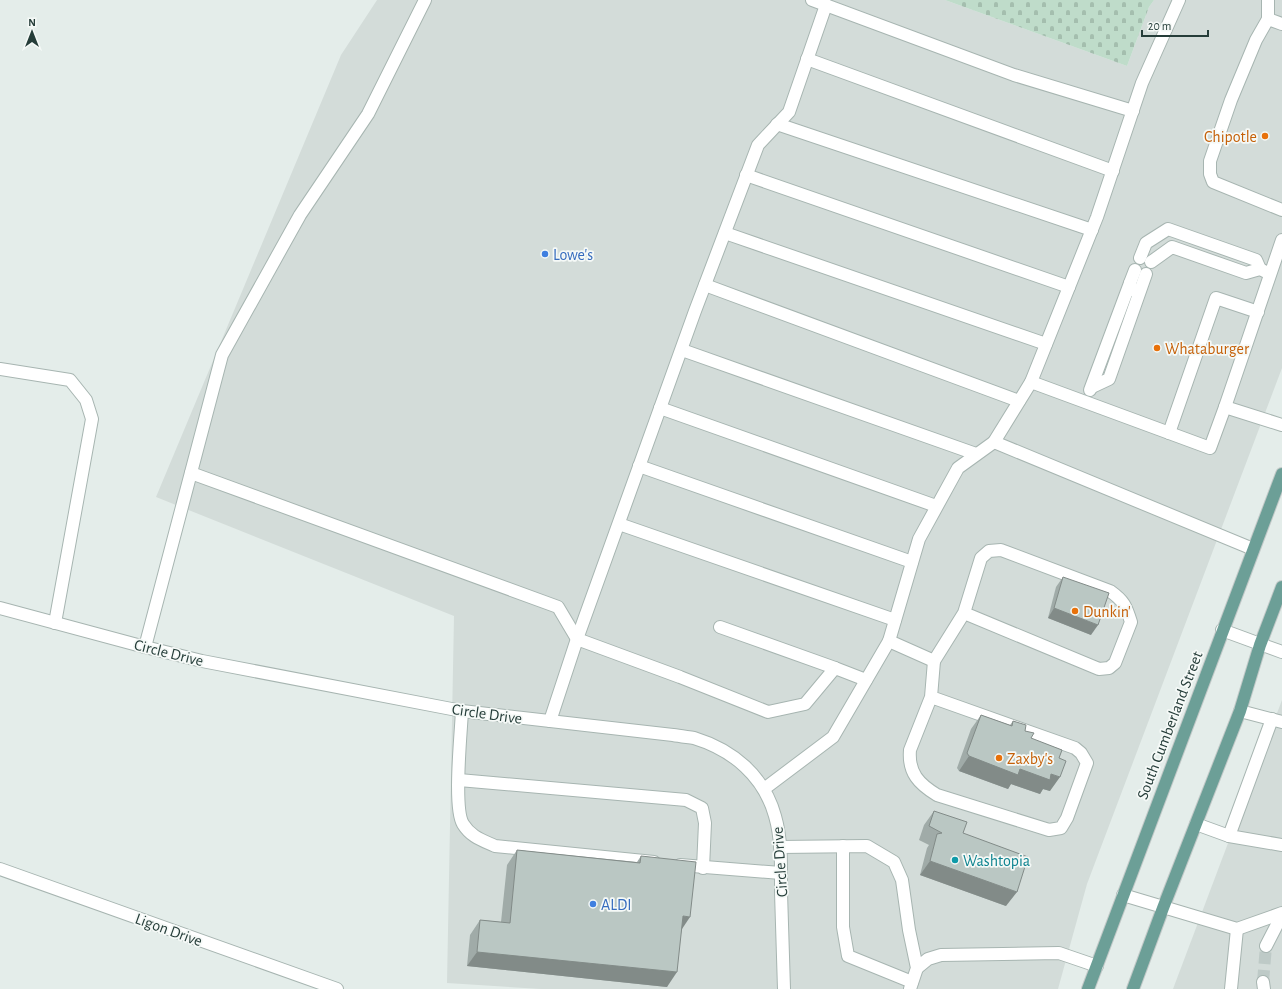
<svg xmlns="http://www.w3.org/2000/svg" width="1282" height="989" font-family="'Alegreya Sans',sans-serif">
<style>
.built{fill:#d3dcd9}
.cemetery{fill:url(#cemetery-stones)}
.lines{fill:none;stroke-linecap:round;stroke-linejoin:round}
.minor-tunnel{stroke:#becac7;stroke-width:12;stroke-dasharray:12 6;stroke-linecap:butt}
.minor-casing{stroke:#a7b5b1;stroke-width:14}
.major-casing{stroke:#c2c9c8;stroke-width:14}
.minor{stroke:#fff;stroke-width:12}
.major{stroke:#6c9f97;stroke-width:12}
.wall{fill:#a0aba8}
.shaded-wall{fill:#828b88}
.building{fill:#bac7c3;stroke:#828b88}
.food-dot{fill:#e8710a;stroke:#f5f9f7;stroke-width:1.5}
.shop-dot{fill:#3f7fe0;stroke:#f5f9f7;stroke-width:1.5}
.culture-dot{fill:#0f9aa8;stroke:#f5f9f7;stroke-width:1.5}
.labels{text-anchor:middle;stroke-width:3.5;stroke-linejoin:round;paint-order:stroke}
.food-label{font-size:16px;fill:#c56008;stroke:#f5f9f7;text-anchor:start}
.shop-label{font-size:16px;fill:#366cbe;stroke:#f5f9f7;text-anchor:start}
.street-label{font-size:16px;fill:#253d39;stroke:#f5f9f7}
.culture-label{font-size:16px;fill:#0d838f;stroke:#f5f9f7;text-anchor:start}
</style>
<defs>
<pattern id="cemetery-stones" width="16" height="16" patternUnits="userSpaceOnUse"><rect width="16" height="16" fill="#bfdcca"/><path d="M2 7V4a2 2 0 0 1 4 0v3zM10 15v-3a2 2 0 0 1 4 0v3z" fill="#a4beae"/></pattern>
</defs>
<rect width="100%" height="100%" fill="#e4edea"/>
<g class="built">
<path d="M377,0H945L1127,66L1149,7L1154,0H1282V368L1087,884L1058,989H541L447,983L454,616L156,497L341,55Z"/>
<path d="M1282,700V989H1173Z"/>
</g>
<path class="cemetery" d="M945,0H1154L1149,7L1127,66Z"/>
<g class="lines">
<path class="minor-tunnel" d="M1263,982L1266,946"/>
<defs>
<g id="minor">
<path d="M812,0L1014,75L1133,111"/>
<path d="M1179,0L1142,83L1097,217L1031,382L994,442L1253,549"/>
<path d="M1268,0V19L1282,24"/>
<path d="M1268,19L1256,40L1231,100L1210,161V174L1213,182L1282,210"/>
<path d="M807,59L1113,171"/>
<path d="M777,124L1092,230"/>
<path d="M746,175L1069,287"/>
<path d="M725,233L1046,344"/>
<path d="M1140,258L1146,243L1168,229L1256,260L1260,269"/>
<path d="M1151,262L1172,247L1246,273L1260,269L1266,272"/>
<path d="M705,285L1019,401"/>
<path d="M1132,290L1130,283L1135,270"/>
<path d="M682,350L976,454"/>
<path d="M0,369L70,380L86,400L92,419L55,623"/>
<path d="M1031,382L1210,448L1225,407L1282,425"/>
<path d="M1092,387L1109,379L1146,274"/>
<path d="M1090,390L1130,283"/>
<path d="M1225,407L1282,240"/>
<path d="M660,408L936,506"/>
<path d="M1169,433L1216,298L1258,312"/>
<path d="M639,466L912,562"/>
<path d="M191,473L558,607L577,639"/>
<path d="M619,524L895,620"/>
<path d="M0,608L145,647L202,661L462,711L673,735C679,736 687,737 694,738C733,750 764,776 775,816C782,840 781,867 781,892C782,924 783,957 784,989"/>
<path d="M720,627L835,668"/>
<path d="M1222,630L1282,652"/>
<path d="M577,639L695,311L758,145L789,112L826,5"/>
<path d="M889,641L934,661L964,613L981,558L989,551L1001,550L1110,591C1124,601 1126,606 1131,622L1115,663L1109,668L1099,669L964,613"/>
<path d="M145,647L222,355L300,215L368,114L425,0"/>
<path d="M931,697L1075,748L1081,753L1087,763L1067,818L1061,828L1049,830L937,795C919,784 908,773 910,750L931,697L934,661"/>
<path d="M462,711C461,733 453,808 463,824C471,837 482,840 495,846L654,862"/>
<path d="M1240,711L1282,722"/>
<path d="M550,721L577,639L680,677L768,712L805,704L835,668L866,680"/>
<path d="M459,780L686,800L702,808L705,823L703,868"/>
<path d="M764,789L833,737L889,641L919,539L958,468L994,442"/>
<path d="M1196,824L1229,836L1282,845"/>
<path d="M1229,836L1272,719"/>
<path d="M843,846V927L848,956L912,982"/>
<path d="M780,847L867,846L894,862L902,880L909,930L917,968L910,989"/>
<path d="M680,865L781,873"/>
<path d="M0,869L337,989"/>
<path d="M1123,895L1237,929L1282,913"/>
<path d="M1266,946L1282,915"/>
<path d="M917,968L928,959L941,955L1059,953L1097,966"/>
<path d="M1263,982L1264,989"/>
<path d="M1231,989L1237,929"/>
</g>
<g id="major">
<path d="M1088,989L1282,474"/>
<path d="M1133,989L1163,908L1240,711L1260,645L1282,587"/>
</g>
</defs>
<use href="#minor" class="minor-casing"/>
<use href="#major" class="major-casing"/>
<use href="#minor" class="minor"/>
<use href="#major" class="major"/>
</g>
<g class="wall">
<path d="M1063,577L1091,635L1048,618L1056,587Z"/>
<path d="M981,715L1010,725L1013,721L1025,731L1031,738L1050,791L1043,789L1040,794L1011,784L1008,789L959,771L957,768L971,729Z"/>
<path d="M934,811L963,833L1006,906L920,875L927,848L929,845L919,840L924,825Z"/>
<path d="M517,850L637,862L641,856L682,930L667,987L467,966L470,935L480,920L501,922L507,865Z"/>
</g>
<g class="shaded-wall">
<path d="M1054,608L1098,625L1091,635L1048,618Z"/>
<path d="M969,756L1020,769L1051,774L1060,777L1050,791L1043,789L1040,794L1011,784L1008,789L959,771Z"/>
<path d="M930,861L1017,892L1006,906L920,875Z"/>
<path d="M683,916L690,917L680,932Z"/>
<path d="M477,952L677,972L667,987L467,966Z"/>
</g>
<g class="building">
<path d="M1063,577L1109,593L1098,625L1054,608Z"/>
<path d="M981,715L1012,726L1013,721L1026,725L1025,731L1034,733L1031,738L1062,750L1059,758L1066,761L1060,777L1051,774L1050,780L1020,769L1018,775L969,756L967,753Z"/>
<path d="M934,811L967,822L963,833L1028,857L1017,892L930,861L937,834L942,833L929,826Z"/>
<path d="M517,850L640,863L641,856L696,862L690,917L683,916L677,972L477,952L480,920L510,923Z"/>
</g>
<g class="food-dot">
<circle cx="1265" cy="136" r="4"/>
<circle cx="1157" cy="348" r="4"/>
<circle cx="1075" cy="611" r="4"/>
<circle cx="999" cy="758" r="4"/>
</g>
<g class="shop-dot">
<circle cx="545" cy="254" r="4"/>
<circle cx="593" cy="904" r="4"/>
</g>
<circle class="culture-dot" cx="955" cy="860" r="4"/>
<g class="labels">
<g class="food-label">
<text x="1257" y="142" text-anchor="end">Chipotle</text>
<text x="1165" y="354">Whataburger</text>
<text x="1083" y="617">Dunkin'</text>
<text x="1007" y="764">Zaxby's</text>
</g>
<g class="shop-label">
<text x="553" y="260">Lowe's</text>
<text x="601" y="910">ALDI</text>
</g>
<g class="street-label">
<text transform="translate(169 652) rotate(14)" y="6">Circle Drive</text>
<text transform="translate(487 713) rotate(8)" y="6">Circle Drive</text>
<text transform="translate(1169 725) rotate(-69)" y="6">South Cumberland Street</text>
<text transform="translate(779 862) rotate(-94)" y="6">Circle Drive</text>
<text transform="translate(169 929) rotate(20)" y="6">Ligon Drive</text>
</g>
<g class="culture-label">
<text x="963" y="866">Washtopia</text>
</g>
</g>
<g transform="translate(32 32)" stroke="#f5f9f7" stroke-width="3" paint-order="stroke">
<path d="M0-3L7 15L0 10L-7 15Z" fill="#253d39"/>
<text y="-6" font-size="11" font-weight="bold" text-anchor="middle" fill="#253d39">N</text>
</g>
<path d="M1142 30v6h66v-6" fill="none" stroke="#253d39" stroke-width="2"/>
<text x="1148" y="30" font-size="12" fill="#253d39" stroke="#f5f9f7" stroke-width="3" paint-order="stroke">20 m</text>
</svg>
